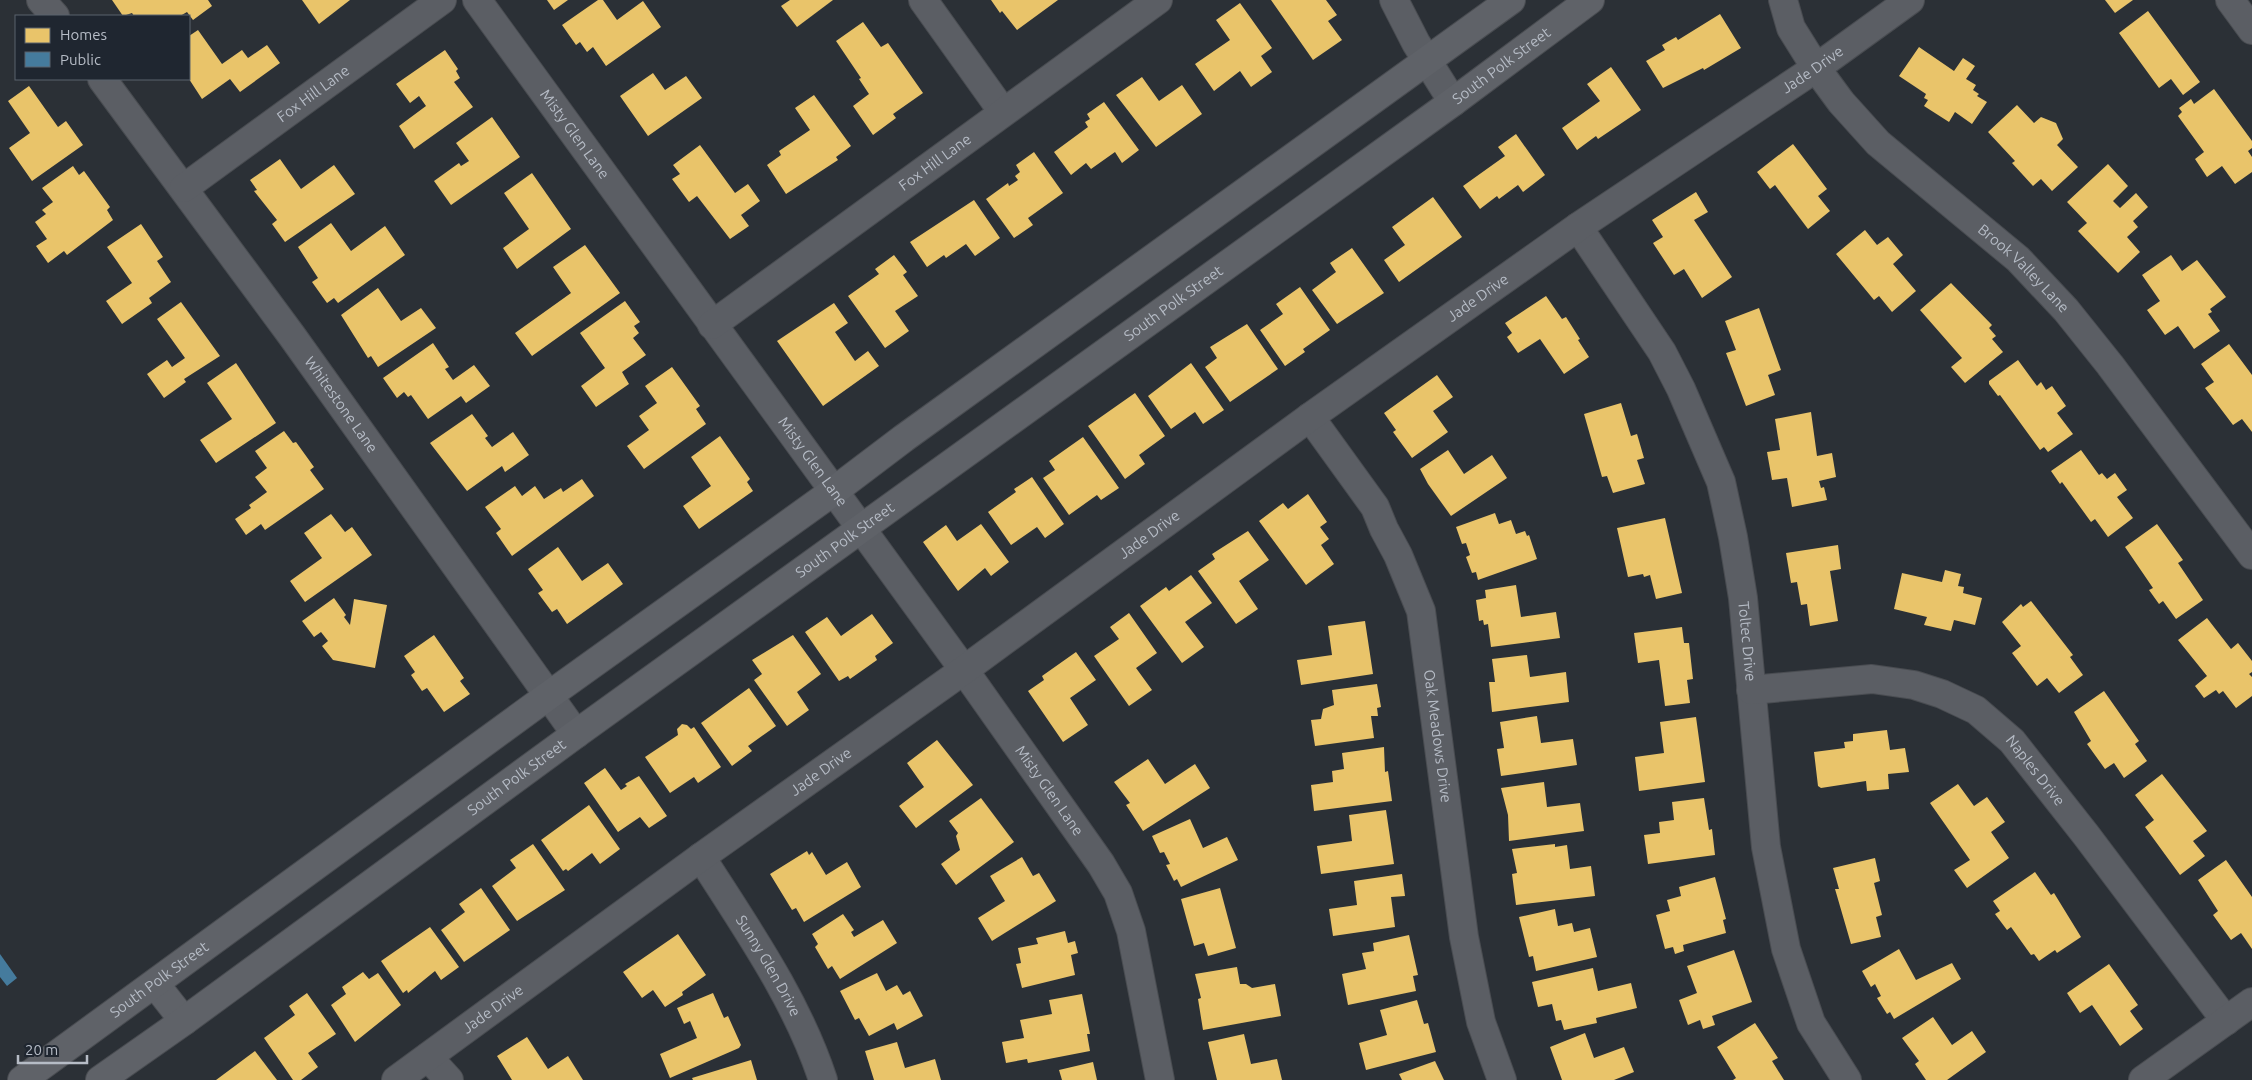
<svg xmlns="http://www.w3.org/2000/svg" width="2252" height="1080" font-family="Ubuntu,sans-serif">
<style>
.homes{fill:#e9c46a}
.public{fill:#457b9d}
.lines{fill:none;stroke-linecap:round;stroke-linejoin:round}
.minor-casing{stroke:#494c51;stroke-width:30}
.tertiary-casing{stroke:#494c51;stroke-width:30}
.secondary-casing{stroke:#494c51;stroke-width:30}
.minor{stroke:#5b5e64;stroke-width:28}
.tertiary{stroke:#5b5e64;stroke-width:28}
.secondary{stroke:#5f6268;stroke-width:28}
.labels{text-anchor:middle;stroke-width:5;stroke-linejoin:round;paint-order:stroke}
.street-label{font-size:15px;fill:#b6bcc6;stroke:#1f2630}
</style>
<rect width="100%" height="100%" fill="#2b3036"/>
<g class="homes">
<path d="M112,0H208L212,6L193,20L187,12L180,16H134L132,13L123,16Z"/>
<path d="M302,0H350L319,24Z"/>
<path d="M547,0H568L554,10Z"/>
<path d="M598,0H603L617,20L643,1L661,27L606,66L593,47L587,52L580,42L576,45L562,25Z"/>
<path d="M790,0H833L797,27L781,6Z"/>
<path d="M991,0H1058L1017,30L1002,11L1000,13Z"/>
<path d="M1271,0H1326L1337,15L1328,21L1342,40L1313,60Z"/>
<path d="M2105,0H2133L2115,13Z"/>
<path d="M1240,3L1272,48L1261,56L1272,72L1251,87L1240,71L1214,91L1195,64L1230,40L1216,20Z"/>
<path d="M2148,11L2200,82L2183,95L2171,79L2159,88L2119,33Z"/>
<path d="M1720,14L1741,48L1704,70L1703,68L1663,88L1646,61L1665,50L1662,45L1676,37L1678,40Z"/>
<path d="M863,22L881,47L888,43L923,93L893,114L896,118L873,135L853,106L869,94L859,79L861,78L836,41Z"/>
<path d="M198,30L222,64L242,50L248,58L267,45L280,63L240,92L230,79L202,99L189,79V36Z"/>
<path d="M1919,47L1954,71L1963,58L1975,66L1966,79L1976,85L1973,90L1979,94L1977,96L1987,102L1972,124L1955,112L1949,122L1924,106L1928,100L1924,98L1926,94L1899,76Z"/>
<path d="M445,50L458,69L456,71L460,78L454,82L473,107L414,149L399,126L426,106L419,96L410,103L396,84Z"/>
<path d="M1611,67L1641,110L1598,139L1596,136L1577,150L1562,128L1600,101L1587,84Z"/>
<path d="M653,73L665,90L686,76L702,98L648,136L620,96Z"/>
<path d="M1142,77L1159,101L1182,85L1202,114L1156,147L1116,95Z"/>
<path d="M29,86L58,127L66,121L83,145L32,181L9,148L30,133L8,101Z"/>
<path d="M2214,89L2252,141V148L2248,151L2252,157V172L2235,184L2222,166L2207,177L2195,159L2204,152L2178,116L2182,112L2179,108L2191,99L2194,104Z"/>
<path d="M814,95L851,146L836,157L838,160L786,194L767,165L781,155L779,151L810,130L795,108Z"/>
<path d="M1104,102L1139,150L1122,163L1115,152L1091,169L1086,163L1071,175L1054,152L1088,127L1085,122L1090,119L1087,114Z"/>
<path d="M2017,105L2034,123L2041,117L2056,123L2063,139L2057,145L2078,167L2052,191L2041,179L2033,186L2012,163L2015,161L1988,132Z"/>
<path d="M492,117L520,157L451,205L434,181L459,163L461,166L469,161L456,143Z"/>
<path d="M1516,134L1545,175L1523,192L1518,185L1499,199L1497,196L1480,209L1463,186L1505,156L1498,147Z"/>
<path d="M1793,144L1827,189L1818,196L1830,211L1808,229L1775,185L1770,189L1757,172Z"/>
<path d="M700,145L735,193L748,184L760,201L741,215L749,226L730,239L697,196L689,202L672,179L680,174L673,165Z"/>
<path d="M1034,152L1063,193L1028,218L1033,225L1014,238L986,199L1008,183L1009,186L1018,180L1015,176L1020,172L1016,165Z"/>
<path d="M280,159L301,189L334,165L355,194L285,242L272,224L277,220L254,191L257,190L250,180Z"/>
<path d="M2108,164L2128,186L2113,201L2120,208L2136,193L2148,207L2133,221L2138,227L2127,237L2140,252L2118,273L2078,231L2087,223L2067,202Z"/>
<path d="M73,166L79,175L84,171L110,207L107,210L113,220L67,255L64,251L48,263L36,246L47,239L35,222L46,214L42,210L53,202L42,188Z"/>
<path d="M532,173L571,229L517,269L503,248L529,229L504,193Z"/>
<path d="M1696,192L1708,212L1694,220L1732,277L1702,298L1684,269L1674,275L1653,243L1663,237L1652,220Z"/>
<path d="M1433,197L1462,237L1399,282L1384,260L1405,245L1392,227Z"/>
<path d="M974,200L1000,238L975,256L966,244L946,258L944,255L927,267L910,242Z"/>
<path d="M331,223L351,251L385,226L405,255L338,303L334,298L327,303L312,282L318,278L298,247Z"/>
<path d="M141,224L163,257L157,261L171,282L149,298L152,303L122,324L106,301L132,283L107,247Z"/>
<path d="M1865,230L1877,245L1888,237L1903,255L1893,264L1916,291L1892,312L1879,296L1874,300L1836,254Z"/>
<path d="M585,245L620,293L532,356L515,333L571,293L553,267Z"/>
<path d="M1352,248L1384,293L1337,324L1312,290L1336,272L1330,263Z"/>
<path d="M894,255L907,272L903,275L918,296L895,311L909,331L885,348L848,296L879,274L875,269Z"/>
<path d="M2171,255L2182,271L2197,260L2226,297L2210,309L2212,312L2208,314L2220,331L2194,349L2178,326L2165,335L2147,310L2160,301L2142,275Z"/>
<path d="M1951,283L1992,325L1989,328L1996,336L1992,339L2003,352L1965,383L1951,367L1962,358L1920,310Z"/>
<path d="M1300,287L1330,330L1303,349L1305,352L1285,366L1260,330L1283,314L1276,304Z"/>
<path d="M378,288L401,321L421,308L436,328L378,367L371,356L368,358L341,315Z"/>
<path d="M1546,296L1562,319L1566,317L1580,339L1578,340L1589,357L1564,374L1540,339L1518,353L1507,337L1512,333L1505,323Z"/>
<path d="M625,301L640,322L634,326L639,333L633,338L646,355L622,372L629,384L596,407L581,386L605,368L580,333Z"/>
<path d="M181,302L220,356L184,379L186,382L164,398L147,374L167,360L172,367L185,358L157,319Z"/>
<path d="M834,303L848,323L835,332L855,361L868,351L879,366L823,406L777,341Z"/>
<path d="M1759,308L1781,370L1768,375L1775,395L1746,406L1726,353L1736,350L1725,321Z"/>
<path d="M1247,324L1278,369L1230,402L1205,367L1217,358L1210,347Z"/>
<path d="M433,343L449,367L445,369L453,380L474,365L490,386L466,403L461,396L428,419L411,395L408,397L404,392L397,398L383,378Z"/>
<path d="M2229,344L2252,375V432L2242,419L2233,425L2205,388L2214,382L2201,364Z"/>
<path d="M2018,360L2037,386L2041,382L2046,390L2052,386L2066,406L2057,413L2073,434L2048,452L2044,447L2040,450L2000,395L1998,396L1989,384V381Z"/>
<path d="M236,363L276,423L216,463L200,440L232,419L207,383Z"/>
<path d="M1191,363L1224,410L1203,424L1195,412L1171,429L1148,396Z"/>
<path d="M672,367L700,406L696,409L706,424L644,469L627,446L649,430L639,416L657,403L645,386Z"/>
<path d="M1437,375L1453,397L1433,411L1448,432L1412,458L1393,432L1396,430L1384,413Z"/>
<path d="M1135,393L1165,436L1139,455L1145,464L1125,479L1088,426Z"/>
<path d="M1621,403L1631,436L1637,434L1644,458L1637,460L1645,484L1613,493L1607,476L1602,477L1584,414Z"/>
<path d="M1811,412L1817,456L1832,453L1836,477L1819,481L1821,488L1824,487L1827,500L1792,507L1787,478L1772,480L1767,452L1780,450L1775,419Z"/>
<path d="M472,414L488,436L485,438L492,447L513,432L529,455L505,472L502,466L467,491L430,443Z"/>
<path d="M284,431L293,443L296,442L314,467L310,470L324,489L265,530L261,524L246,535L235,519L251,508L249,505L267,492L255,477L267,468L255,451Z"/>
<path d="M720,436L750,479L747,482L753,491L699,529L683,506L711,486L691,457Z"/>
<path d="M1083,437L1119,488L1101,500L1097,495L1069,515L1043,478L1055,470L1049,461Z"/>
<path d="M1448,450L1464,474L1492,455L1507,478L1451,516L1428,484L1420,469Z"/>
<path d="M2081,450L2099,475L2102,473L2107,479L2115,473L2127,490L2117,497L2133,518L2108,537L2095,519L2091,522L2062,482L2060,484L2051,471Z"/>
<path d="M1032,477L1064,524L1045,538L1037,527L1011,545L988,512L1016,492L1014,489Z"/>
<path d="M582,479L594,496L512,556L496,533L501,529L485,507L515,486L522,496L535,486L544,499L561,488L563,492Z"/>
<path d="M1308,494L1327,522L1320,527L1329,539L1321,545L1334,564L1306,585L1259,521L1283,503L1288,509Z"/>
<path d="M1495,513L1499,524L1511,520L1516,534L1525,531L1527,536L1529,535L1537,559L1478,580L1476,572L1472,573L1466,557L1470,555L1466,543L1462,544L1456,527Z"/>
<path d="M331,514L345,532L352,527L372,555L305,602L290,581L322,558L304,533Z"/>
<path d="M1665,518L1682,593L1656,599L1650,575L1644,577L1643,574L1628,577L1617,528Z"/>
<path d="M981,524L1009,562L991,576L985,568L958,591L923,542L946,525L957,541Z"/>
<path d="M2157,524L2183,560L2178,563L2203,600L2176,619L2163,601L2159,604L2149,590L2153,588L2125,547Z"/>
<path d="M1248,531L1269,560L1239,581L1258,609L1236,624L1198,571L1215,559L1212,554Z"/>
<path d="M1838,545L1841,569L1830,571L1838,621L1810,626L1807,604L1801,605L1797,582L1791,583L1786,553Z"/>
<path d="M558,547L582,581L608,563L623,584L567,624L557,609L552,612L538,593L543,590L528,569Z"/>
<path d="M1945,570L1961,574L1958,586L1964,587L1963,593L1982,598L1975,625L1954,620L1951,631L1924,625L1927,617L1894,609L1902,573L1942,582Z"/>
<path d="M1191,575L1212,603L1185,622L1204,647L1182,663L1140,606L1166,587L1169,591Z"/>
<path d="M1516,585L1521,617L1556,612L1560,638L1491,647L1488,624L1484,625L1483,620L1479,621L1476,600L1486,598L1485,590Z"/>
<path d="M334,598L346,615L344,617L350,625L354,599L387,605L375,668L333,660L322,646L328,641L321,632L314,637L302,621Z"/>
<path d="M2031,601L2073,655L2070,657L2083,675L2059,693L2047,678L2037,686L2012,653L2021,646L2002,622L2021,604L2023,607Z"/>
<path d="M1129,613L1157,653L1136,668L1152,690L1129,706L1094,656L1119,639L1110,627Z"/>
<path d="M872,614L893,643L875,656L877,660L850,679L848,676L839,681L805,632L827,617L841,636Z"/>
<path d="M2207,618L2231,649L2238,643L2252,661V672L2249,674L2252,677V696L2236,708L2223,691L2219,694L2216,690L2204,698L2195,686L2207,676L2178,640Z"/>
<path d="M1365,621L1373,674L1301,685L1297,660L1332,655L1328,626Z"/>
<path d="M1682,627L1684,643H1689L1693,679L1687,680L1690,703L1665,706L1659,660L1638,663L1634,633Z"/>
<path d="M434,635L464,678L460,681L470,694L444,712L427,688L422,691L411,675L415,672L404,656Z"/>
<path d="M793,635L821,674L797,692L809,710L787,726L754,680L762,674L752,660Z"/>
<path d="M1076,652L1096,680L1070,698L1088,725L1063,742L1028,691L1044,680L1042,676Z"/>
<path d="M1527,655L1530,677L1566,672L1569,702L1492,712L1489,682H1495L1492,659Z"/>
<path d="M1377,684L1381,707L1377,708L1378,716H1371L1374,738L1315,746L1311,720L1321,719L1323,709L1334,705L1332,690Z"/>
<path d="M749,688L776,726L748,746L752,751L732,766L701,723Z"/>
<path d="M2104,691L2139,741L2135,744L2147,761L2124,778L2114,763L2105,769L2087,744L2091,741L2074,712Z"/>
<path d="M1537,716L1541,743L1573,739L1577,765L1501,776L1497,749L1504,748L1500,722Z"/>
<path d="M1696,717L1705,782L1639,791L1635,757L1664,753L1660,722Z"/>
<path d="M682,724L687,725L691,729L694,727L721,767L698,783L694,777L670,793L645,757L678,735L677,729Z"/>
<path d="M1887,730L1890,750L1905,748L1909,772L1888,774L1889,789L1867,791L1866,781L1821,788L1818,786L1814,752L1845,748L1844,742L1853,741V734Z"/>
<path d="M937,740L973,785L916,828L899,806L924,787L907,763Z"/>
<path d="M1384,747L1385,772L1388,771L1392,801L1314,811L1311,785L1333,782L1332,771L1344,769L1342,753Z"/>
<path d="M1148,759L1165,784L1195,764L1210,788L1143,831L1126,805L1130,803L1114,782Z"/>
<path d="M605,768L621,790L627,786L625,784L639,776L667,816L649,828L640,817L618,832L584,783Z"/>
<path d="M2162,774L2207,831L2193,841L2205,856L2180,875L2145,827L2154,820L2135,795Z"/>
<path d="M1544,782L1547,807L1580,803L1584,831L1509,841L1508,815L1501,788Z"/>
<path d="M1958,784L1974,806L1987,797L2005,822L1991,832L2009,858L1967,888L1954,870L1970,860L1930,803Z"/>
<path d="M981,798L1014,842L956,885L941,864L960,850L956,836L958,833L949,821Z"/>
<path d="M1704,798L1709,830L1712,829L1715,855L1648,864L1644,835L1660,833L1659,822L1674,820L1672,802Z"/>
<path d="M589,805L620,849L600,864L592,853L568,871L566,869L563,871L541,840Z"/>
<path d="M1386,810L1394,864L1321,874L1317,846L1352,841L1349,815Z"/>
<path d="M1190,819L1203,848L1227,837L1238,860L1181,887L1177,879L1174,881L1166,865L1170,864L1164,852L1160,853L1152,836Z"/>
<path d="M533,844L565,890L517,921L492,886L516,868L510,860Z"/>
<path d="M1555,844V847L1567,845L1570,869L1591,866L1595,896L1516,905L1512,874L1517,873L1512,849Z"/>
<path d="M807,851L809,855L812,852L826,875L847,862L861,887L804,922L796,908L792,910L770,874Z"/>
<path d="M1022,857L1033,876L1039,873L1056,901L992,941L978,918L1005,901L990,876Z"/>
<path d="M1875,858L1880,881L1874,883L1882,915L1876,917L1881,937L1851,944L1835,889H1839L1833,868Z"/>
<path d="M2226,860L2252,897V949L2241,933L2231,940L2213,915L2218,911L2198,880Z"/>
<path d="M2035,872L2051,895L2054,893L2081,937L2057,953L2055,950L2039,961L2034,954L2031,955L2011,927L2007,930L1995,914L2000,911L1993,901Z"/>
<path d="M1402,874L1405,896L1391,897L1395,927L1333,936L1329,909L1357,905L1354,881Z"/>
<path d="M1715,877L1726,919L1723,920L1726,933L1683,945L1684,951L1675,954L1673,947L1665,949L1656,915L1670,911L1667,900L1681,896L1679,887Z"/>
<path d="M481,888L510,930L464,962L441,930L465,912L459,904Z"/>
<path d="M1220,888L1236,948L1208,956L1204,943L1194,946L1181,899Z"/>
<path d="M1555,909L1558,926L1572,923L1574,932L1590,928L1597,957L1536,971L1533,956L1529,957L1519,917Z"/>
<path d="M843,914L854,930L851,932L854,937L883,920L897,943L840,979L832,966L828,969L815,947L818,944L812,934Z"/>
<path d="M430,927L459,967L441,980L435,971L408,993L407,990L403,993L381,961Z"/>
<path d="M1065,931L1068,943L1075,941L1078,953L1071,955L1075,975L1022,988L1016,964L1021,963L1018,948L1038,944L1036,938Z"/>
<path d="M678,934L706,975L682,992L683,995L665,1007L653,990L642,998L623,972Z"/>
<path d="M1409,935L1418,975L1413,976L1416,991L1348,1005L1342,974L1366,969L1362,953L1374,951L1373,943Z"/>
<path d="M1899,949L1916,980L1952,963L1961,979L1894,1019L1890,1012L1887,1014L1877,998L1881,996L1875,984L1871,987L1862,971Z"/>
<path d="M1734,950L1752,1002L1712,1016L1715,1025L1703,1029L1700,1020L1688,1025L1679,1000L1697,993L1687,966Z"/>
<path d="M2109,964L2138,1005L2130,1011L2143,1029L2120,1046L2092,1005L2080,1013L2067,993Z"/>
<path d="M1237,967L1240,984H1246L1252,988L1275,984L1281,1016L1203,1030L1198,999L1201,998L1195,974Z"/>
<path d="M1593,968L1598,991L1631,983L1637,1008L1596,1018L1597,1023L1564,1030L1561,1020L1556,1021L1552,1004L1538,1007L1532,982Z"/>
<path d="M363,972L369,979L378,973L401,1005L355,1042L331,1005L346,994L342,987Z"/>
<path d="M877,973L886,991L897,985L903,995L910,991L923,1016L897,1030L894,1023L869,1036L859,1018L855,1020L840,991Z"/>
<path d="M307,993L336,1034L308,1053L318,1067L301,1080H293L264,1038L295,1015L289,1006Z"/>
<path d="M713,993L724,1018L728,1016L741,1045L739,1048L670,1078L660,1054L697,1038L690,1021L684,1024L677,1008Z"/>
<path d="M1082,994L1090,1034H1087L1090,1051L1028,1063L1027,1059L1006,1063L1002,1042L1024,1038L1020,1020L1052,1014L1049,1000Z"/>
<path d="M1417,1000L1424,1024L1428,1023L1436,1052L1366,1070L1359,1043L1387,1035L1380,1010Z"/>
<path d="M1933,1017L1952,1045L1972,1031L1986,1052L1947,1080H1926L1915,1064L1919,1061L1902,1038Z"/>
<path d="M1755,1023L1778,1058L1772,1061L1784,1080H1733L1736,1078L1717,1047Z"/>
<path d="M1585,1033L1594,1058L1624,1047L1634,1072L1614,1080H1562L1550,1047Z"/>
<path d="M1244,1034L1251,1064L1277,1059L1282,1080H1217L1208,1042Z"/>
<path d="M527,1037L548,1069L568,1056L583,1080H512L497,1056Z"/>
<path d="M897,1042L905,1068L935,1059L941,1080H874L865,1051Z"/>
<path d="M255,1051L277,1080H216Z"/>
<path d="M751,1060L757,1080H693L692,1078Z"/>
<path d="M1435,1061L1444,1080H1402L1399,1074Z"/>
<path d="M1093,1062L1097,1080H1062L1059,1070Z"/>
</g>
<path class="public" d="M0,954L17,978L7,986L0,977Z"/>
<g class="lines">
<defs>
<g id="minor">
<path d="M41,0L55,16"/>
<path id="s1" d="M477,0L964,670L1101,864L1118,893L1131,931L1160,1080"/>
<path d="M923,0L1003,112"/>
<path d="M1394,0L1416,43L1453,102"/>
<path d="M2230,0L2252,30"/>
<path id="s2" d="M102,79L292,336L576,734"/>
<path id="s3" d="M184,188L442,0"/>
<path id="s4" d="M1578,227L1662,352L1681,389L1721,482L1733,537L1743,598L1766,847L1786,949L1811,1023L1847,1080"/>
<path id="s5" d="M712,325L1158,0"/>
<path id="s6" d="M1310,417L1375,507L1384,529L1398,555L1421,611L1464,937L1481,1022L1502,1080"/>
<path id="s7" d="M1751,690L1872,679L1914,685L1942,694L1976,710L2012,741L2086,835L2226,1021"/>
<path id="s8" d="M701,857C746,928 797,1000 823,1080"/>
<path d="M428,1057L449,1080"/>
<path id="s9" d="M396,1080L701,857L964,670L1310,417L1578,227L1816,68L1910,0"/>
<path d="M2143,1080L2252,1002"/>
</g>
<g id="tertiary">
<path id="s10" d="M1783,0L1791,28L1816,68L1841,102L1878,143L2018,259L2066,310L2110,365L2252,555"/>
</g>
<g id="secondary">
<path d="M155,984L184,1021"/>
<path id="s11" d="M22,1080L548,696L834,491L904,438L1511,0"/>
<path id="s12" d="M100,1080L184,1021L576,734L1453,102L1590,0"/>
</g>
</defs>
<use href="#minor" class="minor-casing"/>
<use href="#tertiary" class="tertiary-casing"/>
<use href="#secondary" class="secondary-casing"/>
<use href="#minor" class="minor"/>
<use href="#tertiary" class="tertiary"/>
<use href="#secondary" class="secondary"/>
</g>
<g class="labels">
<g class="street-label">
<text dy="5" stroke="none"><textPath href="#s12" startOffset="1730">South Polk Street</textPath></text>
<text dy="5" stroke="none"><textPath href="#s9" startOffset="1740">Jade Drive</textPath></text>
<text dy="5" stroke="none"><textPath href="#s3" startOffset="160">Fox Hill Lane</textPath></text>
<text dy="5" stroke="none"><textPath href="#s1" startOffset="166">Misty Glen Lane</textPath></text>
<text dy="5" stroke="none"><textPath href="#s5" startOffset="276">Fox Hill Lane</textPath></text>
<text dy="5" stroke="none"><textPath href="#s10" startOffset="366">Brook Valley Lane</textPath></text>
<text dy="5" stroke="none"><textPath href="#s9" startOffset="1335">Jade Drive</textPath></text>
<text dy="5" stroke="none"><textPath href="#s12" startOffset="1325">South Polk Street</textPath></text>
<text dy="5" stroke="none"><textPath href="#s2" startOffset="404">Whitestone Lane</textPath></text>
<text dy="5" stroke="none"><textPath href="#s1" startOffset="571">Misty Glen Lane</textPath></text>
<text dy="5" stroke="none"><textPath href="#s9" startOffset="930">Jade Drive</textPath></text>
<text dy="5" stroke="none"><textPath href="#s12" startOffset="920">South Polk Street</textPath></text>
<text dy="5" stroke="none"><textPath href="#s4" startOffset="455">Toltec Drive</textPath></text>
<text dy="5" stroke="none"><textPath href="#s6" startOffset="351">Oak Meadows Drive</textPath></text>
<text dy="5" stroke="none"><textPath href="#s7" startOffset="316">Naples Drive</textPath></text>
<text dy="5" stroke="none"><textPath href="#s9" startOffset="525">Jade Drive</textPath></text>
<text dy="5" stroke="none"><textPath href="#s12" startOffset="515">South Polk Street</textPath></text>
<text dy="5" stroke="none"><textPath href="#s1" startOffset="976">Misty Glen Lane</textPath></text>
<text dy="5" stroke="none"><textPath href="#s8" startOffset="128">Sunny Glen Drive</textPath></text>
<text dy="5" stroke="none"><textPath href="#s11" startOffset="170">South Polk Street</textPath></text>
<text dy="5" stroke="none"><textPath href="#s9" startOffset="120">Jade Drive</textPath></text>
</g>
</g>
<rect x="15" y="15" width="175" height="65" fill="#1f2630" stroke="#5b626c"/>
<rect x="25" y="28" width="25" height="15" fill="#e9c46a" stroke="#5b626c"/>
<text x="60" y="40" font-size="15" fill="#b6bcc6">Homes</text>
<rect x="25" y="52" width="25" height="15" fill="#457b9d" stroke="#5b626c"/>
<text x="60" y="65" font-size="15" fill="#b6bcc6">Public</text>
<path d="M18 1055v8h69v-8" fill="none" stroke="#b6bcc6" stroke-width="2.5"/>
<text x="25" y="1055" font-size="15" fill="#b6bcc6" stroke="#1f2630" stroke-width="4" paint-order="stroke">20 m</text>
</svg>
